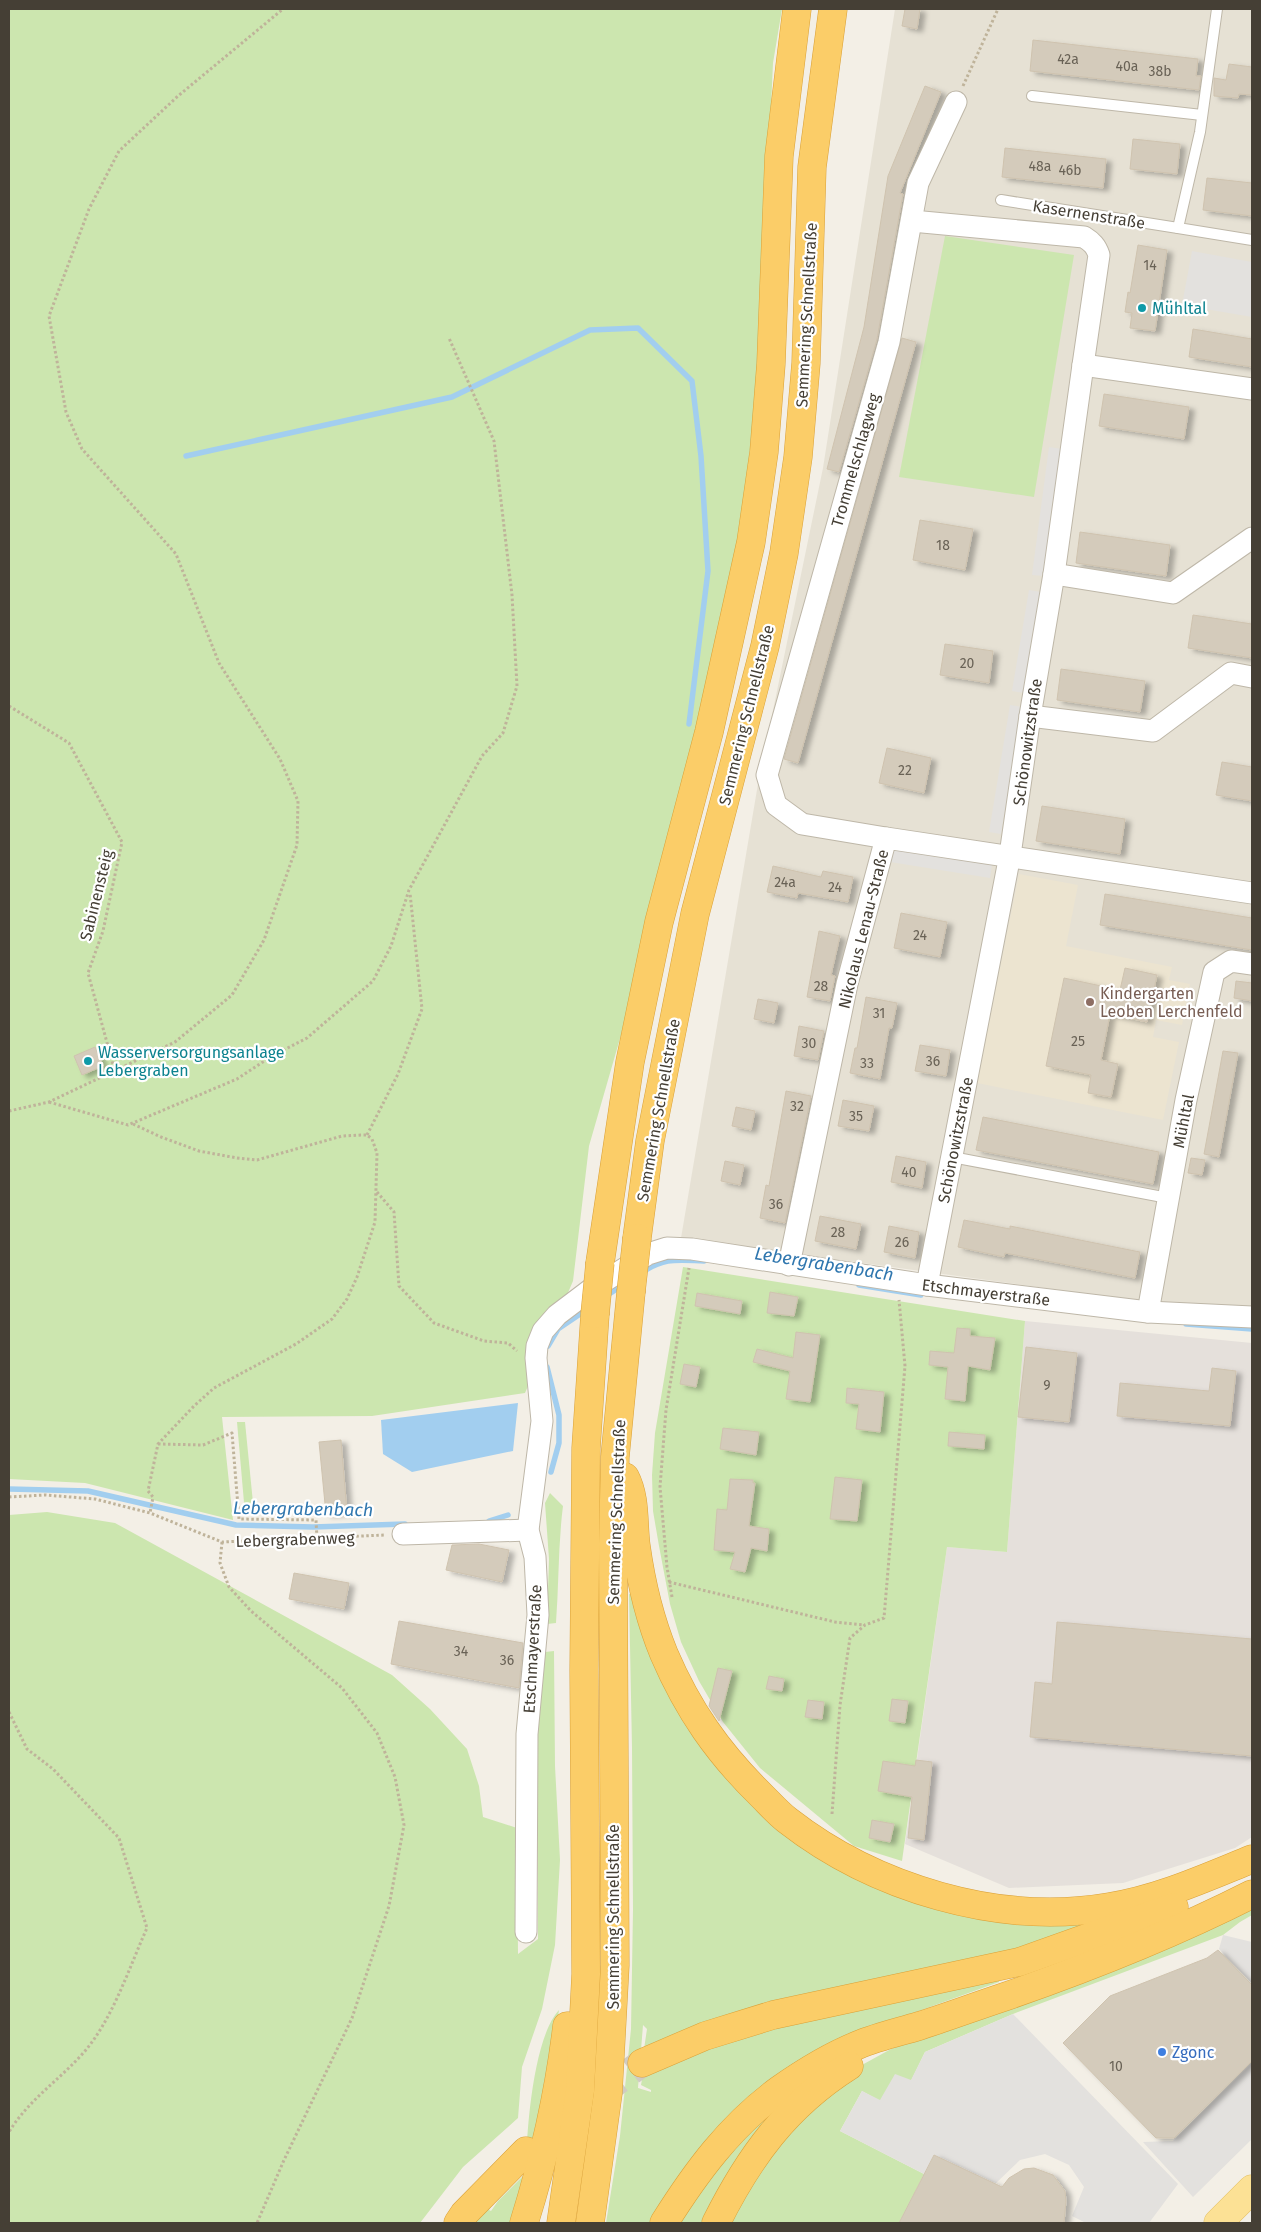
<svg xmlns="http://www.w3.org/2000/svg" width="1261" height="2232" font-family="'Fira Sans',sans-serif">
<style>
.residential{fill:#e6e1d4}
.industrial{fill:#e5e0db}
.education{fill:#ece4d0}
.green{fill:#cce6af}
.parking{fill:#e3e1de}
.water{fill:#a2ceef}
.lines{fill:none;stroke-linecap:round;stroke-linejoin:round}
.stream{stroke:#a2ceef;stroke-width:5.5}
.building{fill:#d4cbbb;stroke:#cfc3af;filter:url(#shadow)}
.highway-tunnel{stroke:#d0ccc3;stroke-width:28;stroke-dasharray:28 14;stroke-linecap:butt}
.lane-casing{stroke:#beb7a8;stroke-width:12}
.street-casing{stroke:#beb7a8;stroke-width:23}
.primary-casing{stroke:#e1be65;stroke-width:29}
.highway-casing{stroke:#daa138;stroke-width:29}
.path{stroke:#bfb39a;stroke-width:3;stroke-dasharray:2.5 2.5;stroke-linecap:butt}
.lane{stroke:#fff;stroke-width:10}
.street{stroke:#fff;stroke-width:21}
.primary{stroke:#fce195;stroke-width:28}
.highway{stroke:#fbcd68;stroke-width:28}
.highway-bridge-casing{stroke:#daa138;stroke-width:29;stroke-linecap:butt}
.highway-bridge{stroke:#fbcd68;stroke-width:28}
.culture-dot{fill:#0f9aa8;stroke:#fff;stroke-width:2}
.education-dot{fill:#8d6e63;stroke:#fff;stroke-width:2}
.shop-dot{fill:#3f7fe0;stroke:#fff;stroke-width:2}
.labels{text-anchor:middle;stroke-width:4.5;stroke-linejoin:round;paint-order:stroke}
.number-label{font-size:14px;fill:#696256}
.street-label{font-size:16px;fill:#453f35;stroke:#fff}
.culture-label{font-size:16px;fill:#0d838f;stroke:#fff;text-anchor:start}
.education-label{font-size:16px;fill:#785e54;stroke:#fff;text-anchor:start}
.shop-label{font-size:16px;fill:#366cbe;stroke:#fff;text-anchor:start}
.water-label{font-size:18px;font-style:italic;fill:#3077af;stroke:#fff}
</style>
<defs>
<filter id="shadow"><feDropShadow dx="5.5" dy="3" stdDeviation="2.5" flood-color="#0004"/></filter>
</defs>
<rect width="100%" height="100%" fill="#f3efe6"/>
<path class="residential" d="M895,9H1252V1313L1161,1304L681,1238L759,778L823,468Z"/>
<path class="industrial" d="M1025,1321L1252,1343V1837L1235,1848L1123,1883L1009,1888L905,1844L947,1547L1007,1552Z"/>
<path class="education" d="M1019,874L1078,885L1066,946L1172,967L1169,980L1190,984L1182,1025L1156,1020L1153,1037L1179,1042L1163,1120L977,1083Z"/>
<g class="green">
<path d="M9,9H782L773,63L759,371L736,571L621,1035L589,1146L573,1281L525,1393L372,1416L222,1417L233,1520L85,1483L9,1479Z"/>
<path d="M945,236L1074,255L1034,497L899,477Z"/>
<path d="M683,1267L1025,1321L1007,1552L947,1547L902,1861L854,1846L760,1768L723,1722L699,1681L681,1642L670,1604L659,1546L653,1511L652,1475L655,1433Z"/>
<path d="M237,1422H245L254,1513L245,1514Z"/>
<path d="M550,1493L563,1506C558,1545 559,1584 556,1623L547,1624L549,1559L545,1503Z"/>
<path d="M47,1512L115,1523L392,1675L430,1709L467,1749L479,1786L483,1817L517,1828L518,1954L538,1939V1720L545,1652L554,1651L555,1766L560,1860L555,1945L542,2009L522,2067L518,2118L463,2167L420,2223H9V1515Z"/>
<path d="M629,1594L634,1595L671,1694L863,1877L1105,1915L1097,1927L644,2049L647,2029L643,2025L638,2088L651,2092V2090L641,2085L643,2074L710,2042L999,1980V1982L894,2020L825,2051L654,2223H606L620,2136L631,2029L633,1910L632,1748Z"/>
<path d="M1252,1907V1915L1240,1922L1223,1935L1013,2014L925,2052L911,2081L880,2101L862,2091L840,2131L924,2174L899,2223H725L758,2166L851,2071L891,2049L919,2038Z"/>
<path d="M559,2010L543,2114L514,2223H469L494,2202L489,2210L491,2211L498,2201L526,2173C526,2134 533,2038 559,2010Z"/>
<path d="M789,2095L707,2223H677L729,2148Z"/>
</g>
<g class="parking">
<path d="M1192,251L1252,262V317L1182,305Z"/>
<path d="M1049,447L1062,449L1044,576L1032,575Z"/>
<path d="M1029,590L1041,592L1024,693L1012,691Z"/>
<path d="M1010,705L1022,707L1001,834L989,832Z"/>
<path d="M893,849L992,865L990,878L890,862Z"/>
<path d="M1223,1935L1252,1942V1983L1219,1949Z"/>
<path d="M1013,2014L1178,2184L1149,2223H1086L1072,2216L1084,2187L1069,2165L1045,2154L1020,2160L995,2184L934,2155L924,2174L840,2131L862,2091L880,2100L895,2074L911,2080L925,2052Z"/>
<path d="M1252,2063V2139L1193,2197L1143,2142L1173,2141Z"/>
</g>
<path class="water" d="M518,1403L513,1451L412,1472L383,1454L381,1420Z"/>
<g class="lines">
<g class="stream">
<path d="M186,456L452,397L590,330L638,328L692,381L701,456L708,571L689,724"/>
<path d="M641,1273C665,1257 677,1260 704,1261"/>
<path d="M859,1285L921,1295"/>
<path d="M606,1296L623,1285"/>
<path d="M1186,1324L1252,1329"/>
<path d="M548,1346L558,1329L586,1310"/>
<path d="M547,1367L559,1415V1443L551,1472"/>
<path d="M9,1489L88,1491L236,1525L313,1527L405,1524"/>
<path d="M489,1521L508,1515"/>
</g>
</g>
<g class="building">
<path d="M905,9H920L917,29L902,26Z"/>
<path d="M1033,40L1198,59L1196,76H1201L1199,90L1030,71Z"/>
<path d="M1229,64L1252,67V95L1239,94L1238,98L1214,96V78L1226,80Z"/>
<path d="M925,86L941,92L900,193L903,194L877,339L839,472L827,469L864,327L888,176Z"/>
<path d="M1133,139L1180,144L1177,174L1130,169Z"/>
<path d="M1005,148L1106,159L1103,188L1002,177Z"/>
<path d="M1207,178L1252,183V216L1203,210Z"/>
<path d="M1138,245L1167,250L1155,331L1130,328L1132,313L1125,312L1128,292L1130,293Z"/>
<path d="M1193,329L1252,339V367L1189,357Z"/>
<path d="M902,338L916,342L798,763L784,759Z"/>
<path d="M1104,394L1189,407L1184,439L1099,426Z"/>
<path d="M920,520L973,529L965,570L913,560Z"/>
<path d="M1080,532L1170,545L1166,576L1076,563Z"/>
<path d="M1193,615L1252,624V658L1188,648Z"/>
<path d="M945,644L993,651L989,683L940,675Z"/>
<path d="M1061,669L1145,681L1140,712L1057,700Z"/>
<path d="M887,748L931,758L924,793L879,783Z"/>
<path d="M1222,762L1252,767V801L1216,795Z"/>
<path d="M1042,806L1125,819L1120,854L1036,841Z"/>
<path d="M773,866L821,877L823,871L853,877L848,902L798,893L797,898L767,892Z"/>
<path d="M1105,894L1252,918V950L1100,925Z"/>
<path d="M901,913L947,922L940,957L894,948Z"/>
<path d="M819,931L840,936L831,975L835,976L830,1001L807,997Z"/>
<path d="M1125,968L1157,975L1147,1022L1110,1014L1101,1060L1118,1064L1111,1097L1088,1093L1091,1075L1046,1066L1064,978L1120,990Z"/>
<path d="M1236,981L1252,983V1001L1234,998Z"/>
<path d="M866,997L897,1003L892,1028H889L880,1079L850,1073L855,1048H857Z"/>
<path d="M758,999L778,1003L774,1023L754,1019Z"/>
<path d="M799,1026L824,1031L818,1060L794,1056Z"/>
<path d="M920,1045L950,1050L946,1076L915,1071Z"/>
<path d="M95,1047L103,1066L82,1075L74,1056Z"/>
<path d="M1223,1051L1238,1053L1219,1157L1204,1154Z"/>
<path d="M786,1091L811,1096L785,1223L760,1218L766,1185L769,1186Z"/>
<path d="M843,1100L874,1106L869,1131L838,1126Z"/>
<path d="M736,1107L755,1111L751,1130L732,1126Z"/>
<path d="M983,1117L1159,1152L1153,1184L976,1150Z"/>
<path d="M896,1156L926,1162L922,1188L891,1182Z"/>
<path d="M1191,1158L1205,1160L1202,1175L1188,1173Z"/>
<path d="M725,1161L744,1165L740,1185L721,1181Z"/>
<path d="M820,1216L861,1224L856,1249L815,1241Z"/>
<path d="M964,1220L1010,1229V1226L1140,1252L1135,1278L1005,1253L1004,1257L958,1247Z"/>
<path d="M889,1226L919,1232L915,1258L884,1252Z"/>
<path d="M770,1292L798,1297L794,1316L767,1313Z"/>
<path d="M697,1293L742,1301L740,1314L695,1306Z"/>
<path d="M957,1328L970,1329V1336L995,1338L990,1370L968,1366L965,1401L945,1399L948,1367L929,1365L930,1351L954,1353Z"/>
<path d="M796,1332L820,1335L810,1402L786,1399L790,1371L753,1362L757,1349L793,1358Z"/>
<path d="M1026,1347L1077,1353L1069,1422L1018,1417Z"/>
<path d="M684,1364L700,1367L696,1387L680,1384Z"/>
<path d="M1212,1368L1236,1371L1230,1426L1117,1416L1120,1383L1209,1391Z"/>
<path d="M847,1388L884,1392L880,1432L856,1429L859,1404L846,1403Z"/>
<path d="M723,1428L759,1432L756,1455L720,1449Z"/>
<path d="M949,1432L985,1435L984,1449L948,1446Z"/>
<path d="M341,1440L347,1512L326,1514L319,1442Z"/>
<path d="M835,1477L862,1480L857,1521L830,1519Z"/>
<path d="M730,1479L753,1480V1483H755L749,1526L769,1529L767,1551L751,1548L745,1572L730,1569L735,1552L714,1550L717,1509L727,1510Z"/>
<path d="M479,1544L509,1550L502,1582L446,1570L452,1545Z"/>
<path d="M294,1573L349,1583L344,1609L289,1599Z"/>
<path d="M399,1621L523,1643L519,1688L391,1664Z"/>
<path d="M1057,1622L1252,1639V1756L1030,1737L1035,1682L1052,1684Z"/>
<path d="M718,1668L732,1671L719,1721L709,1706Z"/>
<path d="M769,1676L784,1679L782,1691L766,1689Z"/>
<path d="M892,1699L908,1701L905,1723L889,1721Z"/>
<path d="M808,1700L824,1702L822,1719L805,1717Z"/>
<path d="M916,1760L932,1762L924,1840L908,1838L912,1797L878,1791L883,1761L915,1766Z"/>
<path d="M872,1820L894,1824L890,1842L869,1838Z"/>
<path d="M1218,1950L1252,1985V2061L1174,2138H1156L1063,2043L1110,1996L1207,1958Z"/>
<path d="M934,2155L1002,2187L1009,2178L1024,2169L1034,2168L1053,2175L1065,2191L1066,2201L1064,2223H899Z"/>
</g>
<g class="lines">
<path class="highway-tunnel" d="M563,2121L642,2063"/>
<defs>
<g id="lane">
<path d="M1217,9L1200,132L1178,228L1252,240"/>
<path d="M1032,96L1202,115"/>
<path d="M1001,200L1178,228"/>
<path d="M952,1157L1168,1198"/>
</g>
<g id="street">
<path d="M912,221L1084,237C1092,242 1096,246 1099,255L1083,365"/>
<path d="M1054,574L1173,593L1252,538"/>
<path d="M1030,716L1153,731L1231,673L1252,677"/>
<path d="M886,838L802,824L776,805L767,775L889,342L918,183L956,102"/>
<path d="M789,1265L847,984L886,838L1252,893"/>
<path d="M927,1285L1010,855L1030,716L1054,574L1083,365L1252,389"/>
<path d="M1148,1312L1186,1100L1214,972L1231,961L1252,964"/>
<path d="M403,1534L528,1530"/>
<path d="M526,1932L527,1734L538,1615L535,1557L528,1530L542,1421L536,1358L537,1346L543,1331L557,1315L590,1290L648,1254L667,1248L692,1249L927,1285L1148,1312L1252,1317"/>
</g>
<path id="primary" d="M1218,2223L1252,2189"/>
<g id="highway">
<path d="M637,1238L650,1141L695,914L765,646L784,553L798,457L806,363L812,167L833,9"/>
<path d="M600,1263L630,1062L659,922L709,732L751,542L764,452L771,364L779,156L797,9"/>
<path d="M625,1477C636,1498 633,1523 636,1546C641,1582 650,1620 664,1654C688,1710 718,1753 762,1796C770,1804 778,1813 787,1820C874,1888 999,1926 1109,1907C1159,1899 1205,1878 1252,1859"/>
<path d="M642,2063L705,2036L773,2015L1019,1962L1174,1907"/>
<path d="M458,2223L464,2214L526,2151"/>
<path d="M524,2223C544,2159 559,2093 567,2026"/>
<path d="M561,2223L580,2091L586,1974L584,1670L586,1448L595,1314"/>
<path d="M590,2223L608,2093L615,1965L613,1544L615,1457L631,1292"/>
<path d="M664,2223C696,2172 730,2126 779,2090C803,2073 831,2056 858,2045C877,2037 899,2032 919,2026C947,2017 974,2007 1001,1998C1088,1968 1171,1935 1252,1894"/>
<path d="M716,2223C749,2157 786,2106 849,2066"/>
</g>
</defs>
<use href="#lane" class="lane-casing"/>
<use href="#street" class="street-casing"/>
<use href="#primary" class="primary-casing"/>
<use href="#highway" class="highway-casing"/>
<g class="path">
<path d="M963,86L998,9"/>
<path d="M9,706L69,743L122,842L103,931L88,973L115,1072"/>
<path d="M49,1102L128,1125L237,1079L272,1056L307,1038L373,981L391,946L409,890L482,756L503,733L517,686L512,595L494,441L449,338"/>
<path d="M9,1111L49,1102L175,1042L232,995L264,940L297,845L298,801L280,759L219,663L176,554L82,449L66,412L49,316L89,209L119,151L178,96L283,9"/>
<path d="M133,1124L161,1137L199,1151L237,1158L257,1160L342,1136L361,1135H367L372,1139L377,1153L375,1222L357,1277L347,1299L332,1319L296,1344L214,1388L194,1406L158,1444L148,1491L153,1497L150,1513"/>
<path d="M367,1135L398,1074L422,1009L410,893"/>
<path d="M377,1192L394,1212L399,1286L434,1323L484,1341L508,1343L517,1351"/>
<path d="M158,1444L203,1445L232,1433L239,1519L316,1520L317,1539"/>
<path d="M9,1497L45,1495L95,1499L150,1513L222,1542L385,1535"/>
<path d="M222,1542L220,1563L229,1587L251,1611L342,1688L377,1733L395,1777L404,1825L389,1906L352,2018L284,2160L257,2223"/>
<path d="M669,1582L835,1622L865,1625"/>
<path d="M672,1597L667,1567L660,1487L666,1410L689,1268"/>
<path d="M9,1712L27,1749L53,1769L119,1838L147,1928C129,1968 113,2018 85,2051C60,2080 29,2099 9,2132"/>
<path d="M832,1814L840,1705L850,1638L865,1625L884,1618L905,1366L899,1300"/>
</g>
<use href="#lane" class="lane"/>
<use href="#street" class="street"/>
<use href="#primary" class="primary"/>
<use href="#highway" class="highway"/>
<defs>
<g id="highway-bridge">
<path d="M631,1292L637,1238"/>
<path d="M595,1314L600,1263"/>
</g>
</defs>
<use href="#highway-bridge" class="highway-bridge-casing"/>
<use href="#highway-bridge" class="highway-bridge"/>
</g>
<g class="culture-dot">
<circle cx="1142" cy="308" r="5"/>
<circle cx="88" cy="1061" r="5"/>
</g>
<circle class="education-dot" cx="1090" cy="1002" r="5"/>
<circle class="shop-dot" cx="1162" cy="2052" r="5"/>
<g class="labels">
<g class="number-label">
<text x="1068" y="64">42a</text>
<text x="1127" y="71">40a</text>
<text x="1160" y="76">38b</text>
<text x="1040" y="171">48a</text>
<text x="1070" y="175">46b</text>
<text x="1150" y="270">14</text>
<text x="943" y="550">18</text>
<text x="967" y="668">20</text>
<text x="905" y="775">22</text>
<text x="785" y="887">24a</text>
<text x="835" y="892">24</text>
<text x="920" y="940">24</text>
<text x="821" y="991">28</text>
<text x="879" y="1018">31</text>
<text x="1078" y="1046">25</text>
<text x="809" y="1048">30</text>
<text x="933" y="1066">36</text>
<text x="867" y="1068">33</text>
<text x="797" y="1111">32</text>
<text x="856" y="1121">35</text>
<text x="909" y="1177">40</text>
<text x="776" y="1209">36</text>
<text x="838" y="1237">28</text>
<text x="902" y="1247">26</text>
<text x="1047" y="1390">9</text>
<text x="461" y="1656">34</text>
<text x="507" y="1665">36</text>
<text x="1116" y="2071">10</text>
</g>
<g class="street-label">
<text transform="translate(1089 214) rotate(9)" y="6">Kasernenstraße</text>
<text transform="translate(806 315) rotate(-87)" y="6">Semmering Schnellstraße</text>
<text transform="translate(855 460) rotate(-74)" y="6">Trommelschlagweg</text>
<text transform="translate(746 715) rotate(-76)" y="6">Semmering Schnellstraße</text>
<text transform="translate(1027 742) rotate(-82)" y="6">Schönowitzstraße</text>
<text transform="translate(96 895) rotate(-76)" y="6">Sabinensteig</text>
<text transform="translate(863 929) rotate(-76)" y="6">Nikolaus Lenau-Straße</text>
<text transform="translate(658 1110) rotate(-80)" y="6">Semmering Schnellstraße</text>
<text transform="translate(1183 1121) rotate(-79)" y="6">Mühltal</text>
<text transform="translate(955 1140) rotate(-79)" y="6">Schönowitzstraße</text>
<text transform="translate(986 1292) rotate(7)" y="6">Etschmayerstraße</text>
<text transform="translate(616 1512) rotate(-88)" y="6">Semmering Schnellstraße</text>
<text transform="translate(295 1539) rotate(-2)" y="6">Lebergrabenweg</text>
<text transform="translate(532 1649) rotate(-87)" y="6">Etschmayerstraße</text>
<text transform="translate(613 1917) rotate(-90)" y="6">Semmering Schnellstraße</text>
</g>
<g class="culture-label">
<text x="1152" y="314">Mühltal</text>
<text x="98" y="1058">Wasserversorgungsanlage<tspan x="98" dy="18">Lebergraben</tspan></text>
</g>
<g class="education-label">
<text x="1100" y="999">Kindergarten<tspan x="1100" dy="18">Leoben Lerchenfeld</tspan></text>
</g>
<g class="shop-label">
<text x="1172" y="2058">Zgonc</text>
</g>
<g class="water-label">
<text transform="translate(824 1264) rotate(9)" y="6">Lebergrabenbach</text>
<text transform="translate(303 1509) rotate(1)" y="6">Lebergrabenbach</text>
</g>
</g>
<rect width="1261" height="2232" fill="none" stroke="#453f35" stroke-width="20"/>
</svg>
